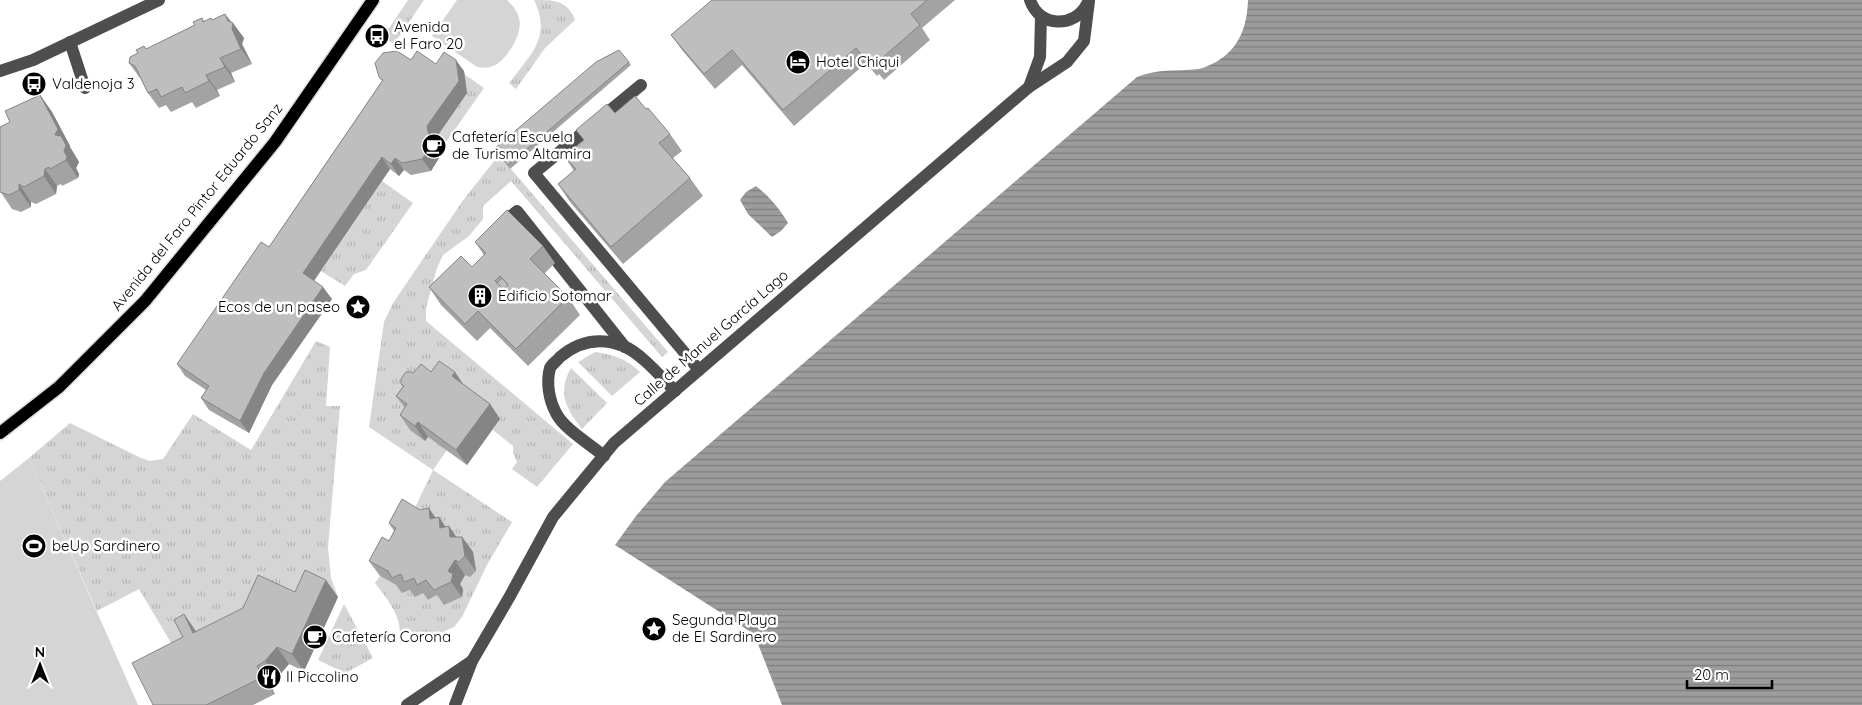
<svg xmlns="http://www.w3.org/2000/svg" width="1862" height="705" font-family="Quicksand,sans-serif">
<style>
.grass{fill:url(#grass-tufts)}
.garden{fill:#d5d5d5}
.water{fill:url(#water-rules)}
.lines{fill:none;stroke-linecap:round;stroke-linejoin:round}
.major-casing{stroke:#dbdbdb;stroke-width:15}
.minor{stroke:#4e4e4e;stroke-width:12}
.major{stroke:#000;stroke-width:12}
.wall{fill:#a3a3a3}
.shaded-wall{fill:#858585}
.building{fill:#bebebe;stroke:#858585;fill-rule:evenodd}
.labels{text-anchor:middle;stroke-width:5;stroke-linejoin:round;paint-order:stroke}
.poi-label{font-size:15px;fill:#000;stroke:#fff;text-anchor:start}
.street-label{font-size:15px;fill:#000;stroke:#fff}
</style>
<defs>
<pattern id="grass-tufts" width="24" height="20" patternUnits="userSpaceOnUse" patternTransform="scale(1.25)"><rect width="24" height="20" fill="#d5d5d5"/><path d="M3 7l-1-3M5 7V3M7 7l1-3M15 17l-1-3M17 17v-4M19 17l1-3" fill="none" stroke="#b5b5b5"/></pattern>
<pattern id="water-rules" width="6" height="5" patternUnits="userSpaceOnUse" patternTransform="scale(1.25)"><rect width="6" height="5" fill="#9c9c9c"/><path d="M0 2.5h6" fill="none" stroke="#7d7d7d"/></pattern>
</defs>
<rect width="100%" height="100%" fill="#fff"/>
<g class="grass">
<path d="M408,0H424L394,44L383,37Z"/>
<path d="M534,0C553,0 568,0 575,20L545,48L516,89L509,83C531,54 552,37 534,0Z"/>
<path d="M464,74L484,88L444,145L437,147L436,138L467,93Z"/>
<path d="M499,155L668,352L662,357L511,181L483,206V219L469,236L443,255L437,268L426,308V321L573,444L537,487L512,469L517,462L513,453V446L493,430L500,419L450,376L425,441L428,437L447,450L433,470L512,522L487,565L462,617L454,627L440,633H418L400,635C401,615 387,599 375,583L380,576L398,586L424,593L428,600L437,595L412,514L433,470L369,427L384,322L393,303L464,199Z"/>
<path d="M382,181L413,203L366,270L354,274L345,286L321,271Z"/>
<path d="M316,341L330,347L326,406H340L328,548L331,578L338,597L182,661L139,589L97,611L29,458L70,423L141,458L150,461L163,459L193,414L251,450Z"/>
<path d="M595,352C612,354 627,359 640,372L612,396L578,362Z"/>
<path d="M571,368L607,403L582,429C566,409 557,392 571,368Z"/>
<path d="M344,604L373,658L345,673L318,660Z"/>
</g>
<g class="garden">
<path d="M457,0H507C525,16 522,32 510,50C501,63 493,70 477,67L432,36Z"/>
<path d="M29,458L138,705H0V481Z"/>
</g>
<g class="water">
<path d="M1248,0H1862V705H782L754,634L615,545L636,516L665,482L1137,77C1160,68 1175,72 1198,69C1204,68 1210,65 1216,62C1240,48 1247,26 1248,0Z"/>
<path d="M756,186C770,197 779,208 788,223L781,231L772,237L748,214L740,200L746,192Z"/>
</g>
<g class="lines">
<defs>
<path id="major" d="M0,433L59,387L145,301L275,142L373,0"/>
</defs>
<use href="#major" class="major-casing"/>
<g class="minor">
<path d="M1030,0C1039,28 1075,28 1087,4"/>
<path d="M70,42L85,88"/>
<path d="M0,71L33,60L159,0"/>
<path d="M641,85L534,173L699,370"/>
<path d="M1029,87L1040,57L1041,16"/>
<path d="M499,226L517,211L625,347"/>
<path d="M604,456C590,444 564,429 556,413C549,400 546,382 550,368C552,364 557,361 560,357C579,341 600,337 623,346C640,352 662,378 675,391"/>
<path d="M407,705L472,661"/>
<path d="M455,705L472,661L510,596L553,517L614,443L1029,87L1067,62L1084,41L1089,1"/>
</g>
<use href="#major" class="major"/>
</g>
<g class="wall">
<path d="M712,0H955L922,28L930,40L884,80L879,74L877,76L866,63L794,126L742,65L715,89L682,50L671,35Z"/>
<path d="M225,14L244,38L242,44L252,64L231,73L235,82L217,90L220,96L196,108L192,102L171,112L166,105L159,108L148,93L141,79L140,78L129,63L147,49L195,25L202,18L204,21L212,20Z"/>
<path d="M411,60L436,64L464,71L467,93L436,138L439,158L431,171L411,175L404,170L399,176L390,169L314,281L332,299L272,385L249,433L209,410L201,398L206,390L185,376L177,364L269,247L382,81L379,77Z"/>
<path d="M629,62L631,65L510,169L497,152Z"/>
<path d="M40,95L52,112L70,146V147L79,162L76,168L79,174L78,178L62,186L61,184L57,186L56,194L36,204L31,202V207L21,212L12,209L0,191L1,127L10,122Z"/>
<path d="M646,109L670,134L682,151L673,158L690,178L703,196L623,264L570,202L558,184L574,171L565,157L584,140L576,130L615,113Z"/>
<path d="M475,242L543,246L555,263L544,274L568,297L580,315L528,366L490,328L477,341L441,305L429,287L472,267L484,255Z"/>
<path d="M431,372L464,385L490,404L500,419L467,465L428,437L425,441L410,430L400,415L405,408L396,396L403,387L401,384L413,373Z"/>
<path d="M439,517L445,527L456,537H462L473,552L476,571L470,577L465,575L460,584L463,589L462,597L444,605L437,595L428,600L423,593L415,597L410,590L402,593L396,585L380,576L369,561L389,541L394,531L389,523Z"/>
<path d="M295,592L338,597L304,671L289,664L277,678L269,683L275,694L253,705H153L183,637L184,614L196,631Z"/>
</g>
<g class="shaded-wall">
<path d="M225,14L233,25V23L244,38L242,44L252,64L241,49Z"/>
<path d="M220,58L231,73L235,82L225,67Z"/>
<path d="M456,60L464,71L467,93L436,138L439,158L431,171L422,159L427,126Z"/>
<path d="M206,75L217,90L220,96L209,81Z"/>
<path d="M40,95L52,112L70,146V147L79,162L76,168L79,174L78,178L66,160Z"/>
<path d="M382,157L390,169L311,285L303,273Z"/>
<path d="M395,158L404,170L399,176L391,164Z"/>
<path d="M45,169L57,186L56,194L44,176Z"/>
<path d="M19,184L31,202V207L19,190Z"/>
<path d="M323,287L332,299L272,385L249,433L240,421L264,373Z"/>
<path d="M455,372L465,387L452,376Z"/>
<path d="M490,404L500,419L467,465L456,450Z"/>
<path d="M418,422L428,437L425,441L415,426Z"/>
<path d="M429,508L439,523V517L449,532L450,543L430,519Z"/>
<path d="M449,526L459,541L450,537Z"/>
<path d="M462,537L473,552L476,571L465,556Z"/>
<path d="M455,560L465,575L460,584L463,589L462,597L451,582L448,571Z"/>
<path d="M326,580L338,597L304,671L292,654Z"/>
<path d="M184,614L196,632L193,633Z"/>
<path d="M277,647L289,664L277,678L265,661Z"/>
<path d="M257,666L269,683L275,694L263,677Z"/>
</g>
<g class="building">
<path d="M712,0H927L911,14L920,25L874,65L869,59L867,61L856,48L783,110L732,50L704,74L671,35Z"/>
<path d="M225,14L228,21L233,23L232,29L241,49L220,58L225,67L206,75L209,81L185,93L182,87L161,97L157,89L148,93L135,66L129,63L130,57L138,53L136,50L144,46L146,49L195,25L193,22L202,18L203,22L211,18L212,20Z"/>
<path d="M619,50L629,62L508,165L494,149L596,62Z"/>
<path d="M397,51L411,60L417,51L436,64L444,52L456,60L459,81L427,126L431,147L422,159L402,163L395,158L391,164L382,157L303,273L323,287L264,373L240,421L201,398L209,386L177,364L261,242L269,247L383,80L379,77L375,63L383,53Z"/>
<path d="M40,95L58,129L55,135L61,136L66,145L64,151L67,157L66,160L50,169L49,167L45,169L44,176L24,187L19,184V190L9,195L0,192V127L10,122L5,111Z"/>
<path d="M635,96L646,109L648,108L670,134L659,143L690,178L611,247L558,184L576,169L565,157L584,140L576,130L607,104L615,113Z"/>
<path d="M507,210L543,246L530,259L568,297L516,349L478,311L465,324L429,287L461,256L472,267L486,253L475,242ZM500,276L508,285L503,289L495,281Z"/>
<path d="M502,278L508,285L503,289L497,283Z"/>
<path d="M439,361L455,372L452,376L490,404L456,450L418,422L415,426L400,415L407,404L396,396L404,386L401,384V379L406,372H411L413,373L421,364L431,372Z"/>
<path d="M402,499L420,510L429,508L430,519L439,517L440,528L449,526L450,537H462L465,556L459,562L455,560L448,571L453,574L451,582L434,590L426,580L417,585L414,578L404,582L401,574L392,578L388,571L369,561L382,537L389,541L396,528L389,523Z"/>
<path d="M305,570L326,580L292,654L277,647L265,661L257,666L263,677L206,705H153L132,663L183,637L174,620L184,614L193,633L243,608L258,575L295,592Z"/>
</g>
<defs>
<symbol id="bus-disc" viewBox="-11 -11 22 22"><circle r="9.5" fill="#000" stroke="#fff"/><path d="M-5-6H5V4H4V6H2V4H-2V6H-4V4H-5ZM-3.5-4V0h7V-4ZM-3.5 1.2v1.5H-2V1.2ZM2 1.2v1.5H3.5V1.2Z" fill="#fff"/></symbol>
<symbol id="hotel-disc" viewBox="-11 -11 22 22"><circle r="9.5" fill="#000" stroke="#fff"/><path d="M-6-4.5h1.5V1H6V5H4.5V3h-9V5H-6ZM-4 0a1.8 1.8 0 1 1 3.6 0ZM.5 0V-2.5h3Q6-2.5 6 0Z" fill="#fff"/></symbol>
<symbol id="cafe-disc" viewBox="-11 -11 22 22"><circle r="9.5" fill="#000" stroke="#fff"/><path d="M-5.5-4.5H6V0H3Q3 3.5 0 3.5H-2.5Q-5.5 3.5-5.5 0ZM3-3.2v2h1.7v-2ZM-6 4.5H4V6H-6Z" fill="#fff"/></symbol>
<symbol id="building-disc" viewBox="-11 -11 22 22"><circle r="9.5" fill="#000" stroke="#fff"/><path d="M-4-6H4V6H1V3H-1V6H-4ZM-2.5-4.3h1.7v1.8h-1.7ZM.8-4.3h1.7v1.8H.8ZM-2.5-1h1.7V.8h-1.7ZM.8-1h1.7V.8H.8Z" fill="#fff"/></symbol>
<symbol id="sight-disc" viewBox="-11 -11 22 22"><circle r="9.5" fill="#000" stroke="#fff"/><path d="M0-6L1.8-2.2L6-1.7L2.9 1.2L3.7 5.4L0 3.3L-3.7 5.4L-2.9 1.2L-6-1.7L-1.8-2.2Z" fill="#fff"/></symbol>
<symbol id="stadium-disc" viewBox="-11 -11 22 22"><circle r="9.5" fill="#000" stroke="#fff"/><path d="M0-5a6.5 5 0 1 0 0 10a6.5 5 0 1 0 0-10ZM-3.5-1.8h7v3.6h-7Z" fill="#fff"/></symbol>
<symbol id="restaurant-disc" viewBox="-11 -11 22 22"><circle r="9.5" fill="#000" stroke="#fff"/><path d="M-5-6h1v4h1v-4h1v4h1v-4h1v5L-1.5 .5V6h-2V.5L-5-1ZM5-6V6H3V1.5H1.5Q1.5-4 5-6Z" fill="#fff"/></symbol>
</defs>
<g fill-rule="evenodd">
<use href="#bus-disc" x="363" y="22" width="28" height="28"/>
<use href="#hotel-disc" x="784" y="48" width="28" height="28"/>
<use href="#bus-disc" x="20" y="70" width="28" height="28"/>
<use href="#cafe-disc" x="420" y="132" width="28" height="28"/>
<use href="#building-disc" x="466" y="282" width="28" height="28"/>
<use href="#sight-disc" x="344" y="293" width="28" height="28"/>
<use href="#stadium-disc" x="20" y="532" width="28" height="28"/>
<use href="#sight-disc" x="640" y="615" width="28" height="28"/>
<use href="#cafe-disc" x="301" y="623" width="28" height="28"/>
<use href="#restaurant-disc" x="255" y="663" width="28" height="28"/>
</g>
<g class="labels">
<g class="poi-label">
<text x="394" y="32">Avenida<tspan x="394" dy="17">el Faro 20</tspan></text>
<text x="816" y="67">Hotel Chiqui</text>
<text x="52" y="89">Valdenoja 3</text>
<text x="452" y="142">Cafetería Escuela<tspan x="452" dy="17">de Turismo Altamira</tspan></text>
<text x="498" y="301">Edificio Sotomar</text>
<text x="340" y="312" text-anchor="end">Ecos de un paseo</text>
<text x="52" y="551">beUp Sardinero</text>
<text x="672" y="625">Segunda Playa<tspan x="672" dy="17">de El Sardinero</tspan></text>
<text x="332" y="642">Cafetería Corona</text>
<text x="286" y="682">Il Piccolino</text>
</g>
<g class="street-label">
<text transform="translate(197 207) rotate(-51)" y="5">Avenida del Faro Pintor Eduardo Sanz</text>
<text transform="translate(711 338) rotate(-41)" y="5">Calle de Manuel García Lago</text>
</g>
</g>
<g transform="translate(40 665)" stroke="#ffffff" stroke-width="4" paint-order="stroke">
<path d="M0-4L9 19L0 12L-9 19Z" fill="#000000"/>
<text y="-8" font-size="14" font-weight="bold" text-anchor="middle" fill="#000000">N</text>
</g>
<path d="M1687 680v8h85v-8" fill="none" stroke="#000000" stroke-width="2.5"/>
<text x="1694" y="680" font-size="15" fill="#000000" stroke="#ffffff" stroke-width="4" paint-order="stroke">20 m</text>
</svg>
